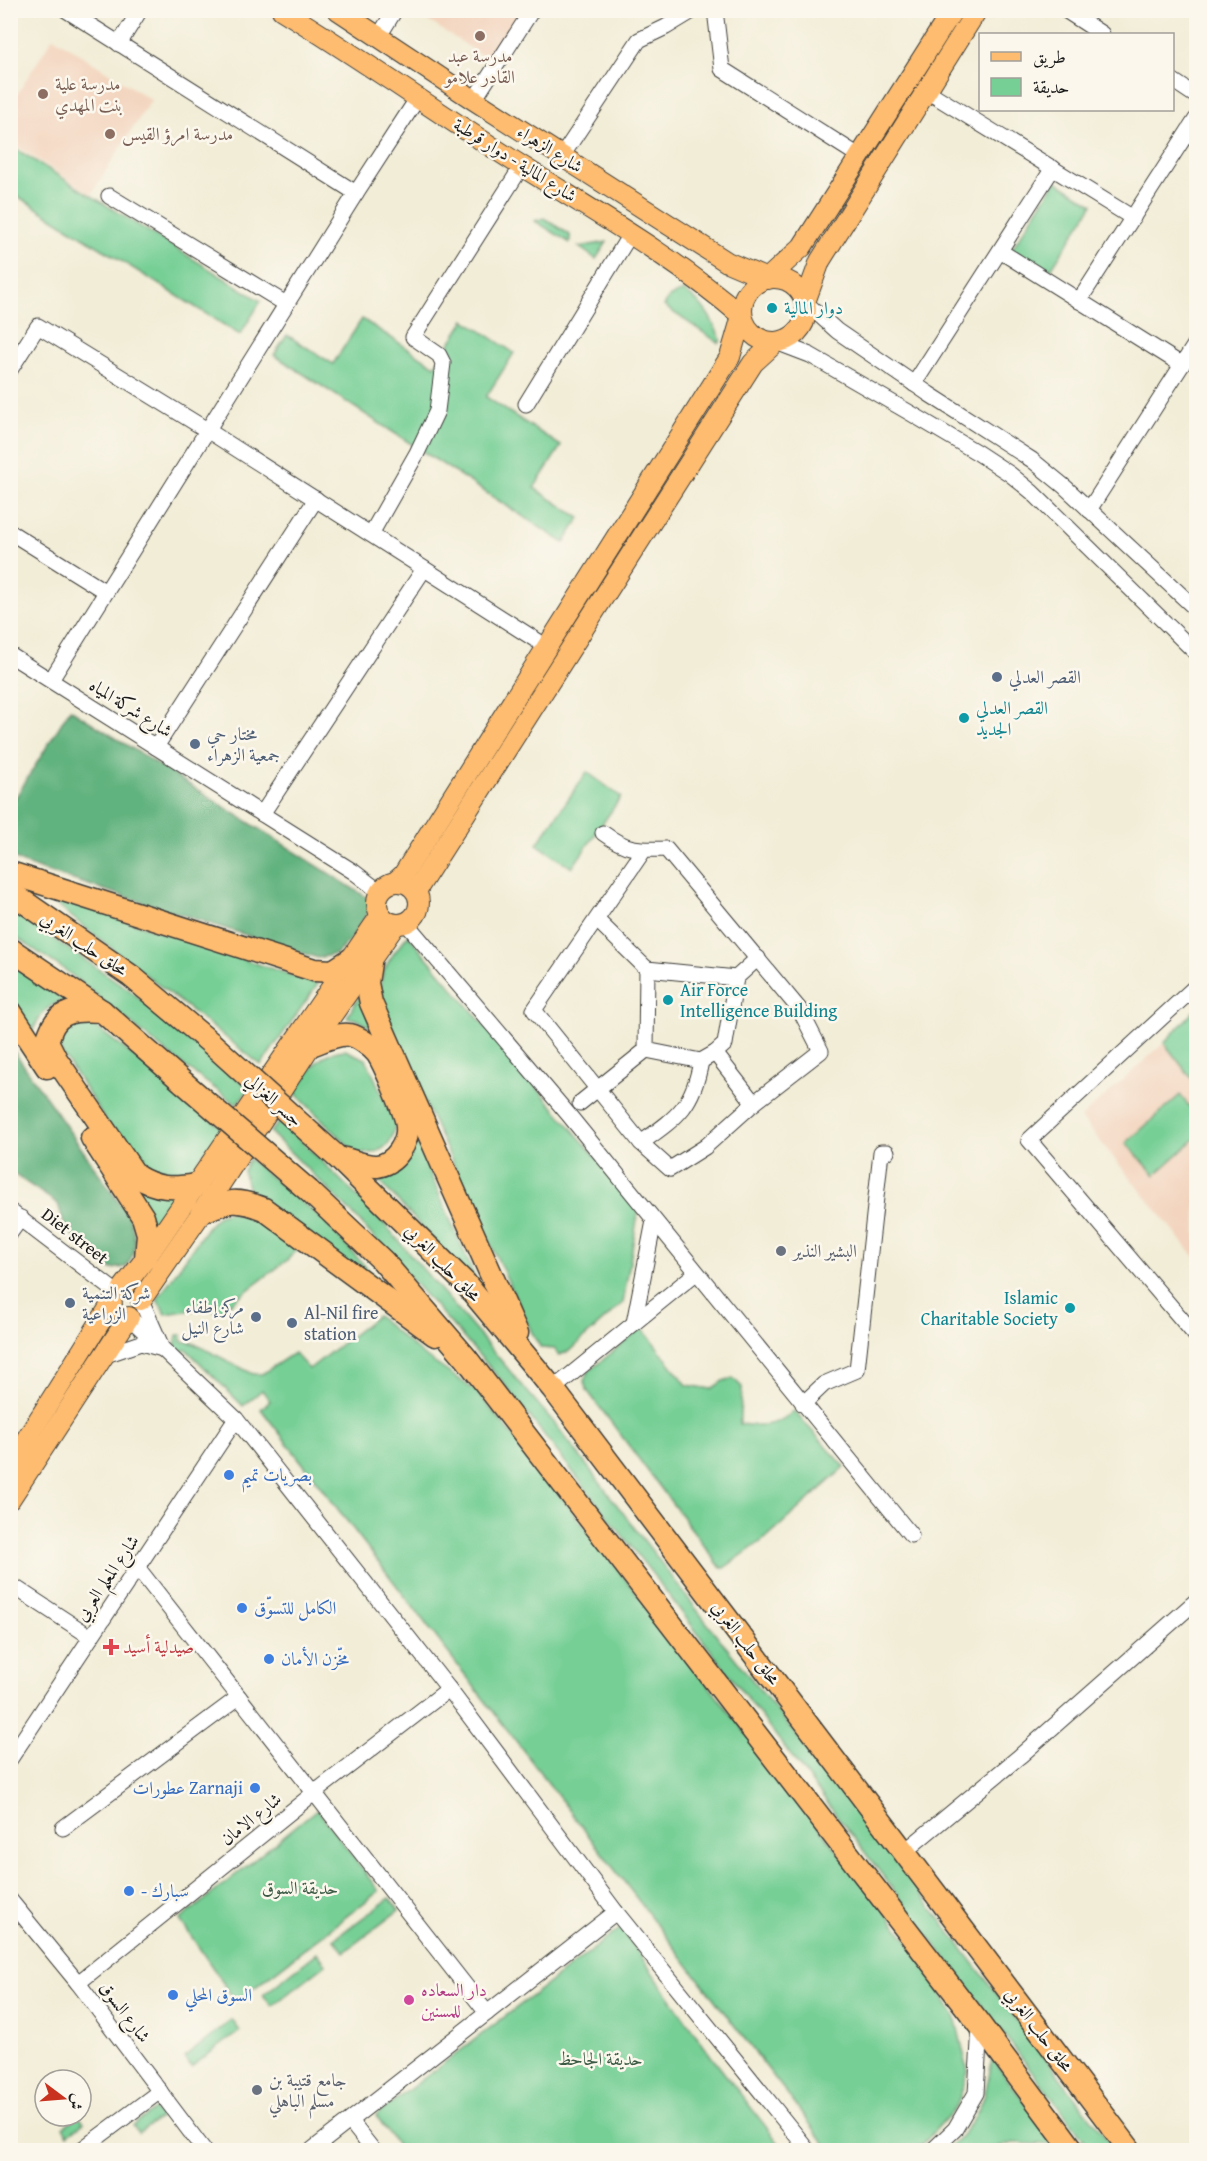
<svg xmlns="http://www.w3.org/2000/svg" width="1207" height="2161" font-family="'Gentium Book Plus',Amiri,serif">
<style>
.built{fill:#f3d4be}
.green{fill:#76cf95;stroke:#497658;stroke-width:1.5}
.forest{fill:#60b27e;stroke:#3e674d;stroke-width:1.5}
.lines{fill:none;stroke-linecap:round;stroke-linejoin:round}
.minor-casing{stroke:#3c3b38;stroke-width:17}
.major-casing{stroke:#3c3b38;stroke-width:22}
.highway-casing{stroke:#3c3b38;stroke-width:25}
.minor{stroke:#fff;stroke-width:15}
.major{stroke:#fdbc70;stroke-width:20}
.highway{stroke:#fdbc70;stroke-width:22}
.highway-bridge-casing{stroke:#3c3b38;stroke-width:25;stroke-linecap:butt}
.highway-bridge{stroke:#fdbc70;stroke-width:22}
.education-dot{fill:#8d6e63;stroke:#fbf7ec;stroke-width:2}
.culture-dot{fill:#0f9aa8;stroke:#fbf7ec;stroke-width:2}
.service-dot{fill:#5c6f8a;stroke:#fbf7ec;stroke-width:2}
.worship-dot{fill:#6b7280;stroke:#fbf7ec;stroke-width:2}
.shop-dot{fill:#3f7fe0;stroke:#fbf7ec;stroke-width:2}
.health-dot{fill:#e0444e;stroke:#fbf7ec;stroke-width:2}
.hotel-dot{fill:#d1479c;stroke:#fbf7ec;stroke-width:2}
.labels{text-anchor:middle;stroke-width:5;stroke-linejoin:round;paint-order:stroke}
.education-label{font-size:18px;fill:#785e54;stroke:#fbf7ec;text-anchor:start}
.street-label{font-size:18px;fill:#1c1c1c;stroke:#fbf7ec}
.culture-label{font-size:18px;fill:#0d838f;stroke:#fbf7ec;text-anchor:start}
.service-label{font-size:18px;fill:#4e5e75;stroke:#fbf7ec;text-anchor:start}
.worship-label{font-size:18px;fill:#5b616d;stroke:#fbf7ec;text-anchor:start}
.shop-label{font-size:18px;fill:#366cbe;stroke:#fbf7ec;text-anchor:start}
.health-label{font-size:18px;fill:#be3a42;stroke:#fbf7ec;text-anchor:start}
.park-label{font-size:18px;fill:#3c5b46;stroke:#fbf7ec}
.hotel-label{font-size:18px;fill:#b23c85;stroke:#fbf7ec;text-anchor:start}
</style>
<rect width="100%" height="100%" fill="#fbf7ec"/>
<filter id="ink" filterUnits="userSpaceOnUse"><feTurbulence type="fractalNoise" baseFrequency=".0167" numOctaves="2"/><feDisplacementMap in="SourceGraphic" scale="12" xChannelSelector="R" yChannelSelector="G"/><feConvolveMatrix kernelMatrix="1 2 1 2 8 2 1 2 1" color-interpolation-filters="sRGB"/></filter>
<filter id="wash" filterUnits="userSpaceOnUse"><feTurbulence type="fractalNoise" baseFrequency=".008" numOctaves="4" result="noise"/><feDisplacementMap in="SourceGraphic" scale="24" xChannelSelector="R" yChannelSelector="G"/><feGaussianBlur stdDeviation="1.35" result="paint"/><feColorMatrix in="noise" values="0 0 0 0 0 0 0 0 0 0 0 0 0 0 0 0 0 1.4 0 .05"/><feComposite in="paint" operator="in"/></filter>
<g filter="url(#wash)">
<rect width="100%" height="100%" fill="#f2edd7"/>
<g class="built">
<path d="M413,11H524L491,61Z"/>
<path d="M53,37L151,100L91,194L11,142V104Z"/>
<path d="M1196,1009V1258L1081,1118L1164,1043Z"/>
</g>
<g class="green">
<path d="M11,146L261,301L240,335L11,192Z"/>
<path d="M1056,181L1093,204L1048,274L1011,250Z"/>
<path d="M544,218L570,235V243L535,221Z"/>
<path d="M607,242L596,259L579,247Z"/>
<path d="M684,291C705,305 711,317 721,340L719,343L664,306L670,296Z"/>
<path d="M362,319L435,366L465,320L514,353L486,397L561,446L534,488L580,518L564,543L274,355L287,335L333,364Z"/>
<path d="M587,772L621,797L572,868L537,844Z"/>
<path d="M40,892L318,984L261,1065Z"/>
<path d="M10,910L127,988L250,1089L236,1104L171,1056L68,972L11,934Z"/>
<path d="M408,935L639,1208L623,1303L568,1352L558,1355L555,1349L541,1348L534,1337L381,1009C377,973 386,963 408,935Z"/>
<path d="M10,964L65,1000C42,1007 40,1017 30,1036L11,1003Z"/>
<path d="M363,990L371,1028L358,1020L347,1017Z"/>
<path d="M1196,1009V1084L1164,1043Z"/>
<path d="M71,1024H92L166,1081L222,1128L192,1168L173,1178L140,1173L60,1050L59,1039Z"/>
<path d="M345,1050L366,1059L395,1123C394,1147 378,1156 356,1153L295,1093C309,1073 317,1052 345,1050Z"/>
<path d="M1180,1095L1196,1114V1138L1155,1175L1126,1143Z"/>
<path d="M281,1121L381,1220L556,1425L707,1623L894,1858L1115,2150H1092L654,1576L502,1381L353,1214L270,1132Z"/>
<path d="M413,1134L481,1291L373,1174Z"/>
<path d="M249,1159L322,1219L407,1312L249,1190L243,1171Z"/>
<path d="M132,1184L177,1193L153,1230Z"/>
<path d="M229,1212L251,1216L297,1250L286,1261L219,1312L206,1308L166,1314L157,1300L208,1226L219,1215Z"/>
<path d="M377,1316L423,1355L476,1391L523,1448L912,1946L955,2016L968,2071L957,2106L922,2145L906,2150H830L261,1409L270,1401L262,1390L243,1406L186,1349L180,1353L175,1348L177,1335H182L181,1341L193,1343L253,1374H262L294,1353L309,1369Z"/>
<path d="M642,1328L687,1385L711,1389L723,1381L733,1378L742,1387C742,1400 739,1411 740,1424C762,1427 777,1426 794,1411L845,1467L766,1538L724,1568H721L586,1389L584,1381L588,1372Z"/>
<path d="M317,1809L379,1891L236,2002L180,1920Z"/>
<path d="M390,1898L399,1910L344,1952L334,1939Z"/>
<path d="M621,1928L711,2056L784,2150H400L376,2115Z"/>
<path d="M317,1953L326,1964L272,2006L263,1995Z"/>
<path d="M232,2020L240,2031L191,2067L184,2058Z"/>
<path d="M992,2058L1056,2145L1013,2143L991,2150H947C979,2120 986,2100 992,2058Z"/>
<path d="M155,2109L161,2117L138,2133L133,2126Z"/>
<path d="M78,2116L84,2122L68,2134L63,2127Z"/>
</g>
<g class="forest">
<path d="M70,709L368,898L372,907L350,940L336,954L318,958L42,870L21,862L11,856V805Z"/>
<path d="M11,1047L127,1214C136,1233 139,1250 126,1267L112,1269L105,1266L66,1229L58,1204L11,1172Z"/>
</g>
</g>
<g filter="url(#ink)">
<g class="lines">
<defs>
<g id="minor">
<path d="M66,10L356,193"/>
<path d="M715,10L722,69L859,156"/>
<path d="M1065,10L1102,34"/>
<path d="M379,36L395,10"/>
<path d="M119,44L140,10"/>
<path d="M1172,80L1196,96"/>
<path d="M927,91L1133,218"/>
<path d="M474,100L532,10"/>
<path d="M562,156L639,40L666,27L694,10"/>
<path d="M109,196L286,304"/>
<path d="M1000,251L1182,365"/>
<path d="M1079,301L1196,119"/>
<path d="M805,302L837,331L929,394L1032,460L1065,487L1196,609"/>
<path d="M776,342L810,355L912,414L978,453L1010,474L1032,492L1196,653"/>
<path d="M10,370L38,326L207,430L547,647"/>
<path d="M914,384L1053,168"/>
<path d="M526,404L631,233"/>
<path d="M1089,510L1196,343"/>
<path d="M10,532L106,592"/>
<path d="M371,534L417,453L437,411L443,363L439,355L413,337L522,166"/>
<path d="M10,655L354,872L380,892"/>
<path d="M51,680L356,193L417,99"/>
<path d="M156,747L316,499"/>
<path d="M262,814L424,569"/>
<path d="M603,833C626,850 638,850 666,849L800,1010L821,1051L754,1103L705,1147L670,1169L641,1143L534,1010L644,850"/>
<path d="M597,920L647,969"/>
<path d="M406,923L568,1114L911,1535"/>
<path d="M647,969L736,978L725,1044L715,1053L701,1061L646,1050Z"/>
<path d="M736,978L758,958"/>
<path d="M1196,986L1029,1140L1196,1336"/>
<path d="M715,1053L754,1103"/>
<path d="M580,1103L646,1050"/>
<path d="M641,1143C677,1117 693,1107 701,1061"/>
<path d="M10,1211L116,1292"/>
<path d="M10,1233L21,1218"/>
<path d="M141,1300L160,1343"/>
<path d="M129,1317L236,1419L449,1689L616,1912L808,2150"/>
<path d="M634,1323L654,1221"/>
<path d="M106,1355L141,1343L159,1348"/>
<path d="M553,1389L696,1273"/>
<path d="M803,1404L824,1384L857,1370L881,1152H887"/>
<path d="M137,1567L487,2013"/>
<path d="M10,1584L91,1637"/>
<path d="M10,1759L236,1419"/>
<path d="M63,1828L239,1697"/>
<path d="M904,1852L1020,1756L1196,1601"/>
<path d="M10,1900L78,1983L204,2150"/>
<path d="M78,1983L314,1793L449,1689"/>
<path d="M350,2121L373,2150"/>
<path d="M81,2150L160,2091"/>
<path d="M312,2150L616,1912"/>
<path d="M933,2150L955,2129L976,2093L980,2025"/>
</g>
<g id="major">
<path d="M282,10C363,60 440,114 520,165C596,213 674,257 742,316L730,357L403,875L395,882"/>
<path d="M338,10L474,100L727,262L767,279"/>
<circle cx="774" cy="310" r="32"/>
<path d="M767,279L802,247L953,10"/>
<path d="M805,302L820,261L977,10"/>
<circle cx="398" cy="903" r="21"/>
<path d="M416,891L753,363L776,342"/>
<path d="M123,1288L146,1258L381,915"/>
<path d="M141,1300L202,1212L311,1045L396,924"/>
<path d="M10,1465L112,1303"/>
<path d="M10,1499L129,1317"/>
</g>
<g id="highway">
<path d="M10,873L314,970L333,971L353,958"/>
<path d="M10,892L131,976L212,1044"/>
<path d="M10,949L102,1011L184,1083"/>
<path d="M370,963L367,983L371,1003L517,1333"/>
<path d="M10,1011L47,1067"/>
<path d="M102,1011C87,1010 65,1008 55,1023C51,1028 49,1036 47,1041L56,1059L136,1176C157,1189 172,1189 196,1185"/>
<path d="M311,1045C323,1041 337,1033 350,1035C359,1037 371,1046 377,1053C384,1063 406,1114 407,1125C409,1143 395,1164 377,1166C367,1167 351,1160 341,1158"/>
<path d="M92,1138L143,1217L148,1234L146,1258"/>
<path d="M337,1157L465,1283L553,1389L1130,2150"/>
<path d="M309,1191L383,1261L466,1358L980,2025L1073,2150"/>
<path d="M202,1212C228,1200 236,1198 264,1209L435,1335"/>
</g>
</defs>
<use href="#minor" class="minor-casing"/>
<use href="#major" class="major-casing"/>
<use href="#highway" class="highway-casing"/>
<use href="#minor" class="minor"/>
<use href="#major" class="major"/>
<use href="#highway" class="highway"/>
<defs>
<g id="highway-bridge">
<path d="M212,1044L337,1157"/>
<path d="M184,1083L309,1191"/>
</g>
</defs>
<use href="#highway-bridge" class="highway-bridge-casing"/>
<use href="#highway-bridge" class="highway-bridge"/>
</g>
</g>
<g class="education-dot">
<circle cx="480" cy="36" r="6"/>
<circle cx="43" cy="94" r="6"/>
<circle cx="110" cy="134" r="6"/>
</g>
<g class="culture-dot">
<circle cx="772" cy="308" r="6"/>
<circle cx="964" cy="718" r="6"/>
<circle cx="668" cy="1000" r="6"/>
<circle cx="1070" cy="1308" r="6"/>
</g>
<g class="service-dot">
<circle cx="997" cy="677" r="6"/>
<circle cx="195" cy="744" r="6"/>
<circle cx="70" cy="1303" r="6"/>
<circle cx="256" cy="1317" r="6"/>
<circle cx="292" cy="1323" r="6"/>
</g>
<g class="worship-dot">
<circle cx="781" cy="1251" r="6"/>
<circle cx="257" cy="2090" r="6"/>
</g>
<g class="shop-dot">
<circle cx="229" cy="1475" r="6"/>
<circle cx="242" cy="1608" r="6"/>
<circle cx="269" cy="1659" r="6"/>
<circle cx="255" cy="1788" r="6"/>
<circle cx="129" cy="1891" r="6"/>
<circle cx="173" cy="1995" r="6"/>
</g>
<path class="health-dot" d="M108 1638h6v6h6v6h-6v6h-6v-6h-6v-6h6z"/>
<circle class="hotel-dot" cx="409" cy="2000" r="6"/>
<g class="labels">
<g class="education-label">
<text x="480" y="62" text-anchor="middle">مدرسة عبد<tspan x="480" dy="21">القادر علامو</tspan></text>
<text x="55" y="90">مدرسة علية<tspan x="55" dy="21">بنت المهدي</tspan></text>
<text x="122" y="140">مدرسة امرؤ القيس</text>
</g>
<g class="street-label">
<text transform="translate(550 149) rotate(32)" y="6">شارع الزهراء</text>
<text transform="translate(515 160) rotate(32)" y="6">شارع المالية - دوار قرطبة</text>
<text transform="translate(131 708) rotate(32)" y="6">شارع شركة المياه</text>
<text transform="translate(84 944) rotate(34)" y="6">محلق حلب الغربي</text>
<text transform="translate(274 1100) rotate(42)" y="6">جسر الغزالي</text>
<text transform="translate(75 1236) rotate(38)" y="6">Diet street</text>
<text transform="translate(443 1263) rotate(46)" y="6">محلق حلب الغربي</text>
<text transform="translate(107 1578) rotate(-56)" y="6">شارع المعلم العربي</text>
<text transform="translate(746 1643) rotate(53)" y="6">محلق حلب الغربي</text>
<text transform="translate(251 1819) rotate(-39)" y="6">شارع الامان</text>
<text transform="translate(125 2012) rotate(53)" y="6">شارع السوق</text>
<text transform="translate(1039 2030) rotate(53)" y="6">محلق حلب الغربي</text>
</g>
<g class="culture-label">
<text x="784" y="314">دوار المالية</text>
<text x="976" y="714">القصر العدلي<tspan x="976" dy="21">الجديد</tspan></text>
<text x="680" y="996">Air Force<tspan x="680" dy="21">Intelligence Building</tspan></text>
<text x="1058" y="1304" text-anchor="end">Islamic<tspan x="1058" dy="21">Charitable Society</tspan></text>
</g>
<g class="service-label">
<text x="1009" y="683">القصر العدلي</text>
<text x="207" y="740">مختار حي<tspan x="207" dy="21">جمعية الزهراء</tspan></text>
<text x="82" y="1299">شركة التنمية<tspan x="82" dy="21">الزراعية</tspan></text>
<text x="244" y="1313" text-anchor="end">مركز إطفاء<tspan x="244" dy="21">شارع النيل</tspan></text>
<text x="304" y="1319">Al-Nil fire<tspan x="304" dy="21">station</tspan></text>
</g>
<g class="worship-label">
<text x="793" y="1257">البشير النذير</text>
<text x="269" y="2086">جامع قتيبة بن<tspan x="269" dy="21">مسلم الباهلي</tspan></text>
</g>
<g class="shop-label">
<text x="241" y="1481">بصريات تميم</text>
<text x="254" y="1614">الكامل للتسوّق</text>
<text x="281" y="1665">مخّزن الأمان</text>
<text x="243" y="1794" text-anchor="end">عطورات Zarnaji</text>
<text x="141" y="1897">- سبارك</text>
<text x="185" y="2001">السوق المحلي</text>
</g>
<g class="health-label">
<text x="123" y="1653">صيدلية أسيد</text>
</g>
<g class="park-label">
<text x="300" y="1894">حديقة السوق</text>
<text x="600" y="2065">حديقة الجاحظ</text>
</g>
<g class="hotel-label">
<text x="421" y="1996">دار السعاده<tspan x="421" dy="21">للمسنين</tspan></text>
</g>
</g>
<rect width="1207" height="2161" fill="none" stroke="#fbf7ec" stroke-width="36"/>
<rect x="979" y="33" width="195" height="78" fill="#fbf7ec" stroke="#a29f99" stroke-width="1.5"/>
<rect x="991" y="52" width="30" height="9" fill="#fdbc70" stroke="#a29f99" stroke-width="1.5"/>
<text x="1033" y="63" font-size="18" fill="#1c1c1c">طريق</text>
<rect x="991" y="78" width="30" height="18" fill="#76cf95" stroke="#a29f99" stroke-width="1.5"/>
<text x="1033" y="93" font-size="18" fill="#1c1c1c">حديقة</text>
<g transform="translate(63 2098) rotate(106)"><circle r="28" fill="#fbf7ec" stroke="#a29f99" stroke-width="1.5"/>
<path d="M0-4.5L10 22L0 15L-10 22Z" fill="#c8321e"/>
<text y="-9" font-size="16" font-weight="bold" text-anchor="middle" fill="#1c1c1c">ش</text>
</g>
</svg>
